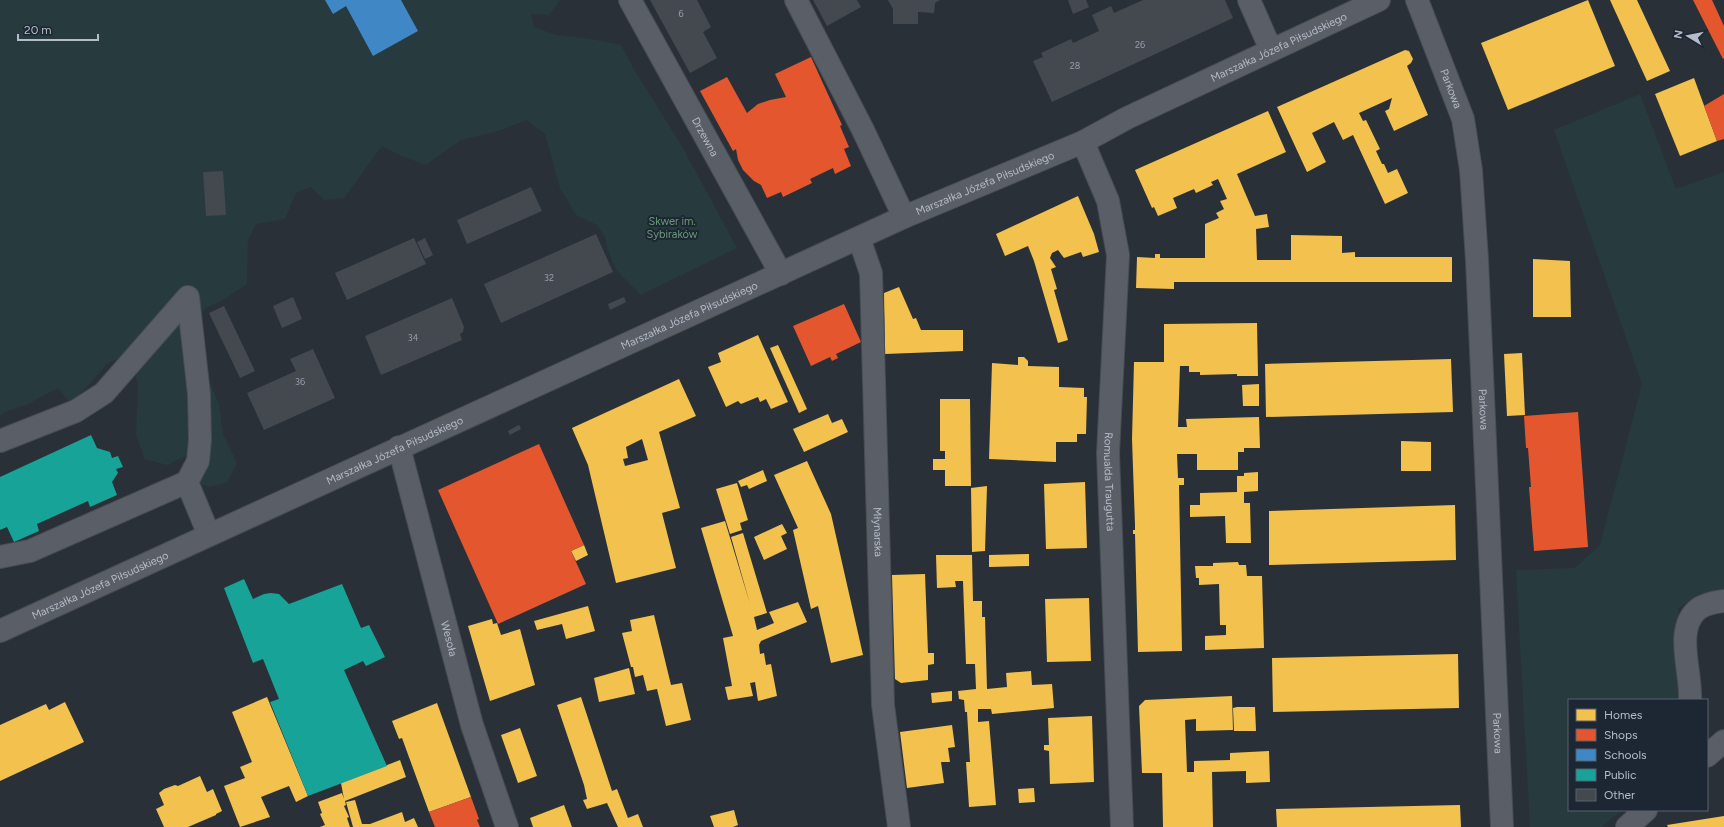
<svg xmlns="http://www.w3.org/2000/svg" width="1724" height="827" font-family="Figtree,sans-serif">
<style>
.green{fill:#273a3e}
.homes{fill:#f2c14e;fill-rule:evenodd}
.shops{fill:#e4572e}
.schools{fill:#3f88c5}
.public{fill:#17a398}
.building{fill:#444950}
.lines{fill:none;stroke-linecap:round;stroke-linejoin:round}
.minor-casing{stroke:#484c53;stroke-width:24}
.minor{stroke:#5a5e66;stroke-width:22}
.labels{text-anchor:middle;stroke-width:4;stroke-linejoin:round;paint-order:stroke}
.number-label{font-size:9px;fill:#989fab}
.street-label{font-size:11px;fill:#b4bcc9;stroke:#1d2633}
.park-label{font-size:11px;fill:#6b9a76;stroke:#1d2633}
</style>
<rect width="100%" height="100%" fill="#2a3038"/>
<g class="green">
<path d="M0,0H560L549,15L531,14L534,27L556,35L591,39L621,45L632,66L684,150L737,248L641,295L617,271L608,251L605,237L597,225L576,215L560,188L545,134L527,120L495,132L461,140L426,165L402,156L382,146L344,198L324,200L311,187L296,193L285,219L256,224L248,240L247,284L223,300L206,308L190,323L194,345L219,404L223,434L237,463L227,483L208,487L193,480L185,456L167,465L145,459L136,435L138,384L133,367L117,359L108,363L75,400L70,403L58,388L28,404L5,412L0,416Z"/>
<path d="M1640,94L1676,189L1724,172V590L1695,597L1678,609L1681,634L1683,700H1569V810H1622L1601,827H1530L1516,570L1575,568L1600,545L1642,384L1554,130Z"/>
</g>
<g class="homes">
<path d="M1588,0L1615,66L1508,110L1481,43Z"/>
<path d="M1610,0H1637L1670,71L1647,81Z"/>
<path d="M1405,50L1409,51L1413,59L1411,63L1407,66L1428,115L1394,131L1385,111L1389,109L1392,98L1359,113L1363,121L1366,120L1380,149L1376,151L1382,164H1384L1388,173L1397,169L1408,193L1385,204L1353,135L1343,140L1334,122L1312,133L1326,162L1307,172L1277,107Z"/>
<path d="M1694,78L1717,141L1680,156L1655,94Z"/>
<path d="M1268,111L1286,152L1237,174L1255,216L1267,214L1269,227L1256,229L1257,260H1291V235L1342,236V253L1355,252V257H1452V282H1174V289L1136,288L1137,257L1155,258V254H1160V258H1205V224L1219,218L1216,213L1224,209L1220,201L1227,199L1218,179L1211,182L1213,185L1196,193L1194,189L1173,198L1177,208L1158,216L1154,207L1152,208L1135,170Z"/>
<path d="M1078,196L1094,234L1099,252L1083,257L1081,252L1064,258L1058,250L1052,253L1050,258L1056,267L1051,269L1057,289L1054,290L1068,340L1058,343L1034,261L1028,246L1005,256L996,234Z"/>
<path d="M1533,259L1570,261L1571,317H1533Z"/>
<path d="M899,287L913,319L916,318L921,330H963V351L885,354L884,293Z"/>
<path d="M1257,323L1258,376H1237V374L1200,375V372H1189V366H1180L1178,427H1187L1186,419L1259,417L1260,448H1244V452H1238V470H1197V454H1177L1178,478H1184V485H1179L1182,651L1138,652L1135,534H1133V530H1135V525L1132,439L1134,362H1164V324Z"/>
<path d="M758,335L788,402L771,409L766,399L760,402L758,397L741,404L738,401L726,407L708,367L721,362L718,353Z"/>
<path d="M778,345L807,409L799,413L770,348Z"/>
<path d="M1522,353L1525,415L1507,416L1504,354Z"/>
<path d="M1018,357H1024L1028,361V366L1059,367V387L1084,388V397H1087L1086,434H1077V442H1056V462L989,459L992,363L1018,365Z"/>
<path d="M1451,359L1453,412L1266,417L1265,364Z"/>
<path d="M679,379L696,416L659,432L680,508L662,513L676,568L616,583L588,465L572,428ZM642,439L648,460L625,466L623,459L628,458L626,447Z"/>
<path d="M1259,384V406H1243L1242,385Z"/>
<path d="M940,399H970L971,486H945V470H933V459H945V451H940Z"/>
<path d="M828,414L832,423L842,419L848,432L804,452L793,429Z"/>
<path d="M1401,441L1431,442V471H1401Z"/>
<path d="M807,461L831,514L863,655L831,663L818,606L811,609L793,530L798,528L774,475Z"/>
<path d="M763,470L767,481L749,489L747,485L741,487L738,481Z"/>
<path d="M1258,472V491L1244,492V503H1250L1251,543H1226L1225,516L1190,517V505H1200V493L1237,492V476H1244V473Z"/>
<path d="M1085,482L1087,548L1046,549L1044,484Z"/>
<path d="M737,483L748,520L740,523L742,530L730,534L716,489Z"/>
<path d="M987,486L985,551L972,552L971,488Z"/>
<path d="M1455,505L1456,560L1269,565V511Z"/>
<path d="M725,521L750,604L731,537L743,533L767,613L754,617L757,630L774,623L769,612L798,602L807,622L761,641L759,645L760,654L764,653L766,665L771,664L777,696L758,701L755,682L750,683L753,696L728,700L725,687L732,686L723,638L733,636L701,528Z"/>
<path d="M782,524L787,533L781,536L787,549L764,560L754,537Z"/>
<path d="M584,545L588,555L576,561L571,551Z"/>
<path d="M1029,554V566L989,567V555Z"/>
<path d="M936,555H972L973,601H982V617H985L987,689L1007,687L1006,673L1031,671L1032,685L1052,684L1054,708L992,714L991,709H978V722L989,721L996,805L969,807L966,762H970L967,712H965L964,700L959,699L958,691L976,689L975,664H966L963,581H955L956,587L937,588Z"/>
<path d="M1238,562L1239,565H1246L1247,576H1262L1264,648L1205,650V636L1226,635V625H1220L1219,584L1199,585V578H1196L1195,566H1213V563Z"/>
<path d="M925,574L928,653H934V664L928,665V680L901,683L895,679L892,575Z"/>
<path d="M1089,598L1091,661L1047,662L1045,599Z"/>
<path d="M588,606L595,631L566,639L562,624L537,630L534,621Z"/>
<path d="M654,615L671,685L682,683L691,720L666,726L657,689L647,691L643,675L635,677L633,667H631L622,633L632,631L630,620Z"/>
<path d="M492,619L493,624L497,623L501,635L520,629L535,685L490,701L468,626Z"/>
<path d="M1458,654L1459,708L1273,712L1272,658Z"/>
<path d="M629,668L635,694L599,702L594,678Z"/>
<path d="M952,691V701L932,703L931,693Z"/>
<path d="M1232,696L1233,730L1196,731V719L1185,720L1187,772H1194V761L1230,760V753L1269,751L1270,782L1246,783V771L1212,772L1213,827H1163L1162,773H1142L1139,706L1145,700Z"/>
<path d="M267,697L308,796L296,802L289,786L261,797L270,817L240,827L224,786L245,778L240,767L252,762L232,712Z"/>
<path d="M581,697L612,791L617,789L628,818L638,814L643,827H618L607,803L587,809L583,800L587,799L584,785L557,705Z"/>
<path d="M65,702L84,742L0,781V725L46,704L49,710Z"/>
<path d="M437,703L471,797L429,812L402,738L399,739L392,721Z"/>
<path d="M1237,707H1255L1256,731H1234L1233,708Z"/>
<path d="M1092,716L1094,782L1050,784L1049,751L1044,750V745H1049L1048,718Z"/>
<path d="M952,725L955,747L948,748L950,762H941L944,783L907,788L900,732Z"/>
<path d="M520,728L537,776L518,783L501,735Z"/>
<path d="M400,760L406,777L345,801L346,805L344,806L349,817L347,818L350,827H320L325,825L320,814L322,813L318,802L342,793L344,799L341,783Z"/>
<path d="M200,776L207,792L213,789L222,811L216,814V815L188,827H164L156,809L164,805L159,793L164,789L175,785L178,786Z"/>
<path d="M1034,788L1035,802L1019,803L1018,789Z"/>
<path d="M355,800L362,824H370L402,812L405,822L414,818L418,827H353L346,802Z"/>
<path d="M564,805L572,827H533L530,818Z"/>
<path d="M1460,805L1461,827H1277L1276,809Z"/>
<path d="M734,810L738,825L733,827H714L710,816Z"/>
<path d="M1724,816V827H1668L1667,825Z"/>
</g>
<g class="shops">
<path d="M1693,0H1712L1724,26V58L1723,59Z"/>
<path d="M811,57L842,125L840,126L849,147L844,149L851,166L835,174L833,168L810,179L812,183L783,197L781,192L767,198L761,185L754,181L743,170L738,160L736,149L733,151L700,91L727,77L747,113L758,104L770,100L786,97L775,74Z"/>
<path d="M1724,94V139L1717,141L1704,106Z"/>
<path d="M844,304L861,342L836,354L838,358L832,361L830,357L811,366L793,326Z"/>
<path d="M1578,412L1588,547L1534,551L1529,487H1531L1528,448H1526L1524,416Z"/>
<path d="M539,444L584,545L571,551L586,584L498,624L438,490Z"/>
<path d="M471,797L479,819L477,820L480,827H435L429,812Z"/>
</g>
<path class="schools" d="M325,0H401L418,31L373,56L346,6L333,14Z"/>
<g class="public">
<path d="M91,435L97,448L110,452L112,458L118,456L123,467L116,469L118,473L112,482L117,495L90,507L88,501L37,524L39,531L14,542L7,527L0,530V477Z"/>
<path d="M244,579L253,599L264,594L271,593L279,594L289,604L342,584L361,628L369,625L385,657L366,666L363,661L344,670L387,766L308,796L270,702L279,699L263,659L253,663L224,588Z"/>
</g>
<g class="building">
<path d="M650,0H697L711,27L703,32L717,58L690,73Z"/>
<path d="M813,0H857L861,7L827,26Z"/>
<path d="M888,0H940L935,3L934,13L918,12V24H893V9Z"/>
<path d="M1068,0H1086L1089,7L1073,14Z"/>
<path d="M1143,0H1225L1233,18L1052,102L1033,61L1043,57L1041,53L1071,39L1073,43L1099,31L1092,15L1111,6L1114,13Z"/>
<path d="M223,171L226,215L206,216L203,172Z"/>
<path d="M531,187L542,211L467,244L457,220Z"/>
<path d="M596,234L613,272L501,323L484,284Z"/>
<path d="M414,238L426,264L347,300L335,273Z"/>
<path d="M425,238L433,255L425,259L417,242Z"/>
<path d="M293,297L302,319L282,328L273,306Z"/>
<path d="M624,297L626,302L610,310L608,304Z"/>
<path d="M452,298L464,327L463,332L460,334L462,340L381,375L365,336Z"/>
<path d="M224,306L255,371L240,378L209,313Z"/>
<path d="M313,349L335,398L264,430L247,393L296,371L290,359Z"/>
<path d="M519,425L521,429L510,435L508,431Z"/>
</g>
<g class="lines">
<defs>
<g id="minor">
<path id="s1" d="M630,0L781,274"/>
<path d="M796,0L863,130L904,217"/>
<path d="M1249,0L1271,50"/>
<path id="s2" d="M1417,0L1463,119L1471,170L1477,260L1502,827"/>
<path id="s3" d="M1083,142L1108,201L1118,255L1108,453L1122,827"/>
<path id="s4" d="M859,238L871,273L883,705L899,827"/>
<path d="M0,441L76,411L104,393L188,297L199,394L200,440L198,461L187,482L30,551L0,557"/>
<path id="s5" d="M399,447L472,725L507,827"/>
<path d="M187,482L209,535"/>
<path id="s6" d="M0,631L904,217L1083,142L1127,118L1379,0"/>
<path d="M1690,700C1692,673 1674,630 1697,610C1704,604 1716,602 1724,601"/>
<path d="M1707,756L1724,741"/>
<path d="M1627,827L1646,810"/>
</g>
</defs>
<use href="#minor" class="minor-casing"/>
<use href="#minor" class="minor"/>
</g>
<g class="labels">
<g class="number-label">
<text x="681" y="17">6</text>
<text x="1140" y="48">26</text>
<text x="1075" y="69">28</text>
<text x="549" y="281">32</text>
<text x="413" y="341">34</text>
<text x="300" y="385">36</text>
</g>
<g class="street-label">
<text dy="4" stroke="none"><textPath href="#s6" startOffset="1406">Marszałka Józefa Piłsudskiego</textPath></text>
<text dy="4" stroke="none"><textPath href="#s2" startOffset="95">Parkowa</textPath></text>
<text dy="4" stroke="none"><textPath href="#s1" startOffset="156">Drzewna</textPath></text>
<text dy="4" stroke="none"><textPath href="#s6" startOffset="1082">Marszałka Józefa Piłsudskiego</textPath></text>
<text dy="4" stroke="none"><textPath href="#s6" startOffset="758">Marszałka Józefa Piłsudskiego</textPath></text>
<text dy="4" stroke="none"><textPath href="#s2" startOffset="419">Parkowa</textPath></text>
<text dy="4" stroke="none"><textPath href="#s6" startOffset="434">Marszałka Józefa Piłsudskiego</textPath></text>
<text dy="4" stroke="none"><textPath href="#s3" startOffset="346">Romualda Traugutta</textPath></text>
<text dy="4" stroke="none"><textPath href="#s4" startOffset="296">Młynarska</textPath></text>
<text dy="4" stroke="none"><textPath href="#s6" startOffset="110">Marszałka Józefa Piłsudskiego</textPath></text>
<text dy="4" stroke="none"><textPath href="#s5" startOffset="198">Wesoła</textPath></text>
<text dy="4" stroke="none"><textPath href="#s2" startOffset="743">Parkowa</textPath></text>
</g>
<g class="park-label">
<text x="672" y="225">Skwer im.<tspan x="672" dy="13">Sybiraków</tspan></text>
</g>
</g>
<rect x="1568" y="699" width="140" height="112" fill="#1d2633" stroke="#59626f"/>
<rect x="1576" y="709" width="20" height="12" fill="#f2c14e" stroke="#59626f"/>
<text x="1604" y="719" font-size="12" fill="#b4bcc9">Homes</text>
<rect x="1576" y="729" width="20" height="12" fill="#e4572e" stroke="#59626f"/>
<text x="1604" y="739" font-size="12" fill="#b4bcc9">Shops</text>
<rect x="1576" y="749" width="20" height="12" fill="#3f88c5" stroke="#59626f"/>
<text x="1604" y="759" font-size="12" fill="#b4bcc9">Schools</text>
<rect x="1576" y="769" width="20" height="12" fill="#17a398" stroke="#59626f"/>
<text x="1604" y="779" font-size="12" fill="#b4bcc9">Public</text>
<rect x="1576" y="789" width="20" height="12" fill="#444950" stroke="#59626f"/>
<text x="1604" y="799" font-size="12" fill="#b4bcc9">Other</text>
<g transform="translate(1688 36) rotate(280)" stroke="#1d2633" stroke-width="3" paint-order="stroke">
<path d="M0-3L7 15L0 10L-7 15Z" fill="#b4bcc9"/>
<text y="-6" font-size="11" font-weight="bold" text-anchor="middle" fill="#b4bcc9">N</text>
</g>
<path d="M18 34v6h80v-6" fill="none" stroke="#b4bcc9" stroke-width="2"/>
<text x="24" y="34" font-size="12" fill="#b4bcc9" stroke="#1d2633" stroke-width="3" paint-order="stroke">20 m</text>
</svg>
